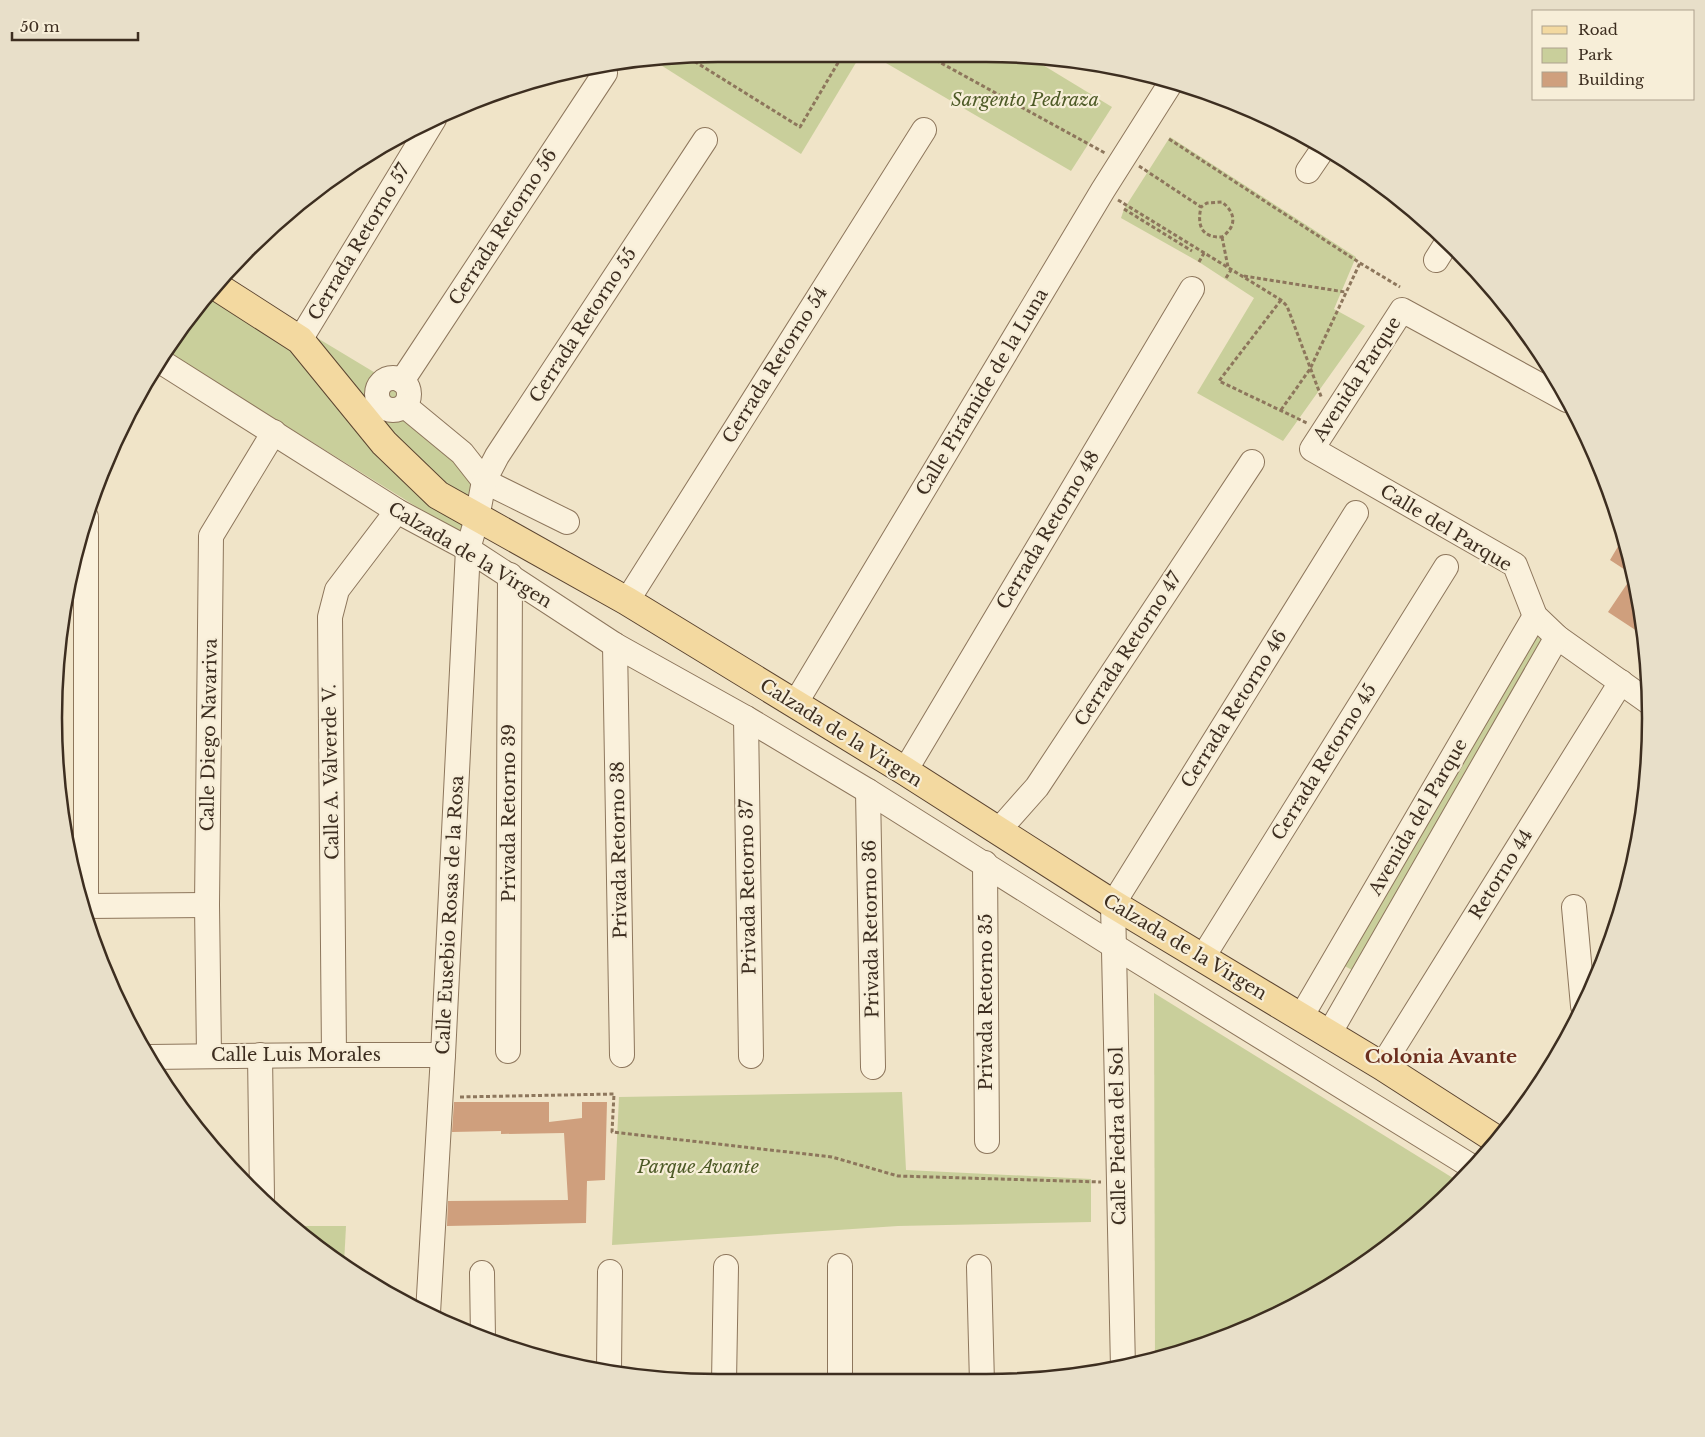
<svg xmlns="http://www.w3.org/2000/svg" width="1705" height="1437" font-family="'Libre Baskerville',serif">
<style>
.green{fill:#c9cf9b}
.building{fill:#cf9f7d}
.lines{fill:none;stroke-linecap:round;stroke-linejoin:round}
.minor-casing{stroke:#8d765c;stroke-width:26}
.major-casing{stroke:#5b4430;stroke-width:30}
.path{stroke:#8d765c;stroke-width:3;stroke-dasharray:4 2.5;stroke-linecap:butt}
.minor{stroke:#faf1dc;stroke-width:24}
.major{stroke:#f3d9a0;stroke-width:28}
.labels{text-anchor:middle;stroke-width:4.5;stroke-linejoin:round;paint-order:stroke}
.park-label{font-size:18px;font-style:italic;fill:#4d5a26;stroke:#f7eed8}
.street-label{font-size:18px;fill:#3d2e20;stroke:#f7eed8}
.neighbourhood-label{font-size:19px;font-weight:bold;fill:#6b2e1e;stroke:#f7eed8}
.rim{fill:none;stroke:#3d2e20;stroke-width:2.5}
</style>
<rect width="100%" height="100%" fill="#f0e4c8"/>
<g class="green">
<path d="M719,54L860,56L801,154L656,62Z"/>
<path d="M874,56L1033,59L1112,107L1071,171Z"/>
<path d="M1170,137L1356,257L1334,309L1365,326L1283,441L1197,393L1254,298L1199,262L1121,218L1124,209Z"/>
<path d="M210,299L293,350L474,527L467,538L165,351Z"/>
<path d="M319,339L397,386L414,428L453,457L478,495L474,507L405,453L316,345Z"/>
<path d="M1534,635L1545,641L1352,970L1341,964Z"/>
<path d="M1154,993L1461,1183L1456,1189L1356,1271L1241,1333L1155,1359Z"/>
<path d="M902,1092L906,1170L1091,1179V1222L898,1226L612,1245L619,1097Z"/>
<path d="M292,1226H346L344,1264Z"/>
</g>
<g class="building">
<path d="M1623,538L1639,589L1643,635L1608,612L1633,575L1610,560Z"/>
<path d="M454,1102H549V1122L582,1118V1102H607L605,1180L587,1181L586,1223L447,1226L448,1201L568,1200L564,1133L501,1134V1131L452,1132Z"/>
</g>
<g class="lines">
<defs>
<g id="minor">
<path d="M1308,171L1323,149"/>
<path d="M1436,260L1448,241"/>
<path d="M300,340L434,119"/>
<path d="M160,361L397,511L468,549L615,645L746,718L868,791L1114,946L1474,1168"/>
<circle cx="393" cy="394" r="16"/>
<path d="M402,381L605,73"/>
<path d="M1567,400L1402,310L1312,449L1515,565L1535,616L1557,637L1650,703"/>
<path d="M405,406L462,453L484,481L567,522"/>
<path d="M627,601L924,130"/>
<path d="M615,645L622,1055"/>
<path d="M795,704L1103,190L1172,81"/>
<path d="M746,718L751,1056"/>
<path d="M905,771L1192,289"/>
<path d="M868,791L873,1067"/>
<path d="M998,831L1037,787L1252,462"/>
<path d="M985,863L987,1141"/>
<path d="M86,904V517"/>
<path d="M86,906L207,905"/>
<path d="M1574,907L1583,1006"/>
<path d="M1203,957L1446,567"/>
<path d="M1301,1017L1535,616"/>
<path d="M1329,1034L1557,637"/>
<path d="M508,1051L510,575"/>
<path d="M209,1055L207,905L211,536L274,432"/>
<path d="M260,1055L262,1198"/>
<path d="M334,1055L330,617L337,590L397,511"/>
<path d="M149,1057L334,1055H443"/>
<path d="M1382,1066L1621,682"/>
<path d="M979,1267L982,1383"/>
<path d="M482,1273L483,1338"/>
<path d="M428,1313L443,1055L468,549L477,518L484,481L497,456L705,140"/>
<path d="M1123,1368L1113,904L1356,513"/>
<path d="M609,1369L610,1272"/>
<path d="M724,1382L726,1267"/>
<path d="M840,1383V1266"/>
</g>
<path id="major" d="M219,288L300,340L384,443L438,495L627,601L905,771L1113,904L1382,1066L1497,1140"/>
</defs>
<use href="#minor" class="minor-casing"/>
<use href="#major" class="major-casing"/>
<g class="path">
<path d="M930,57L1105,153"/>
<path d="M689,58L800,127L842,56"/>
<path d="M1169,139L1360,263L1400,287"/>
<path d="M1139,166L1201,207C1197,225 1201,238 1222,237C1237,226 1236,213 1222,202L1207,203L1201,207"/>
<path d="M1118,200L1281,300L1287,306L1322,399"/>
<path d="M1124,209L1192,251"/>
<path d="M1222,237L1228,267"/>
<path d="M1199,262L1204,253"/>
<path d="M1244,276L1345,292"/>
<path d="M1226,278L1231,270"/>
<path d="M1281,300L1219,381L1307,423"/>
<path d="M1281,410L1310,369L1360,263"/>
<path d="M460,1097L614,1094L612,1132L832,1157L898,1176L1101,1182"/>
</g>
<use href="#minor" class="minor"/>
<use href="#major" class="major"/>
</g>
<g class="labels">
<g class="park-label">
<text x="1025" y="106">Sargento Pedraza</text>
<text x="698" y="1173">Parque Avante</text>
</g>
<g class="street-label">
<text transform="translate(503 227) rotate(-57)" y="6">Cerrada Retorno 56</text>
<text transform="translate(359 242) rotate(-59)" y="6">Cerrada Retorno 57</text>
<text transform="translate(583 325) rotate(-57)" y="6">Cerrada Retorno 55</text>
<text transform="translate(775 365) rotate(-58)" y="6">Cerrada Retorno 54</text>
<text transform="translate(1357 379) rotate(-57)" y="6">Avenida Parque</text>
<text transform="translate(982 392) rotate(-59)" y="6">Calle Pirámide de la Luna</text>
<text transform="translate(1446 528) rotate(31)" y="6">Calle del Parque</text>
<text transform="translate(1048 530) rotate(-59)" y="6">Cerrada Retorno 48</text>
<text transform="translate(470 555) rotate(31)" y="6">Calzada de la Virgen</text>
<text transform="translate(1128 649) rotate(-57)" y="6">Cerrada Retorno 47</text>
<text transform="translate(1234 709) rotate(-58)" y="6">Cerrada Retorno 46</text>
<text transform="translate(841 733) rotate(32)" y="6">Calzada de la Virgen</text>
<text transform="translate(209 735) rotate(-89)" y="6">Calle Diego Navariva</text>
<text transform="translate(1324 762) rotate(-58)" y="6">Cerrada Retorno 45</text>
<text transform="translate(331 772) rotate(-91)" y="6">Calle A. Valverde V.</text>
<text transform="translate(509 813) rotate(-90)" y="6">Privada Retorno 39</text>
<text transform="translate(1418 817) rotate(-60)" y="6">Avenida del Parque</text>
<text transform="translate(619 850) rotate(-91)" y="6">Privada Retorno 38</text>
<text transform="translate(1501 874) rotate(-58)" y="6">Retorno 44</text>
<text transform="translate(748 887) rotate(-91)" y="6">Privada Retorno 37</text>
<text transform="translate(450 915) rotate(-87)" y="6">Calle Eusebio Rosas de la Rosa</text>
<text transform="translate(871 929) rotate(-91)" y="6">Privada Retorno 36</text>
<text transform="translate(1185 947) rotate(31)" y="6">Calzada de la Virgen</text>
<text transform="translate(986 1002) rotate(-90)" y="6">Privada Retorno 35</text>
<text x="296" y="1061">Calle Luis Morales</text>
<text transform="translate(1118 1136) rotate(-91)" y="6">Calle Piedra del Sol</text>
</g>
<g class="neighbourhood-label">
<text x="1441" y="1063">Colonia Avante</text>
</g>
</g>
<path d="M0 0H1705V1437H0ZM718 62H986A656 656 0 0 1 1642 718V718A656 656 0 0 1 986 1374H718A656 656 0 0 1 62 718V718A656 656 0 0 1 718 62Z" fill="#e8dfc9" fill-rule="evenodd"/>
<path class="rim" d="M718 62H986A656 656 0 0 1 1642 718V718A656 656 0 0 1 986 1374H718A656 656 0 0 1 62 718V718A656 656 0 0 1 718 62Z"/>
<rect x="1532" y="10" width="162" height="90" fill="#f7eed8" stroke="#ada18e"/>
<rect x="1542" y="26" width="25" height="8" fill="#f3d9a0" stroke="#ada18e"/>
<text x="1578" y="35" font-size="15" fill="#3d2e20">Road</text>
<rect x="1542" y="48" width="25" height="15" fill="#c9cf9b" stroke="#ada18e"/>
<text x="1578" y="60" font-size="15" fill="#3d2e20">Park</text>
<rect x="1542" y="72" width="25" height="15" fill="#cf9f7d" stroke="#ada18e"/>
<text x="1578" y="85" font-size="15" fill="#3d2e20">Building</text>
<path d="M12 32v8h126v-8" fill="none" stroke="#3d2e20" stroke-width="2.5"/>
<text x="20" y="32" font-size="15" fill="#3d2e20" stroke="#f7eed8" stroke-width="4" paint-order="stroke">50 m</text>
</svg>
